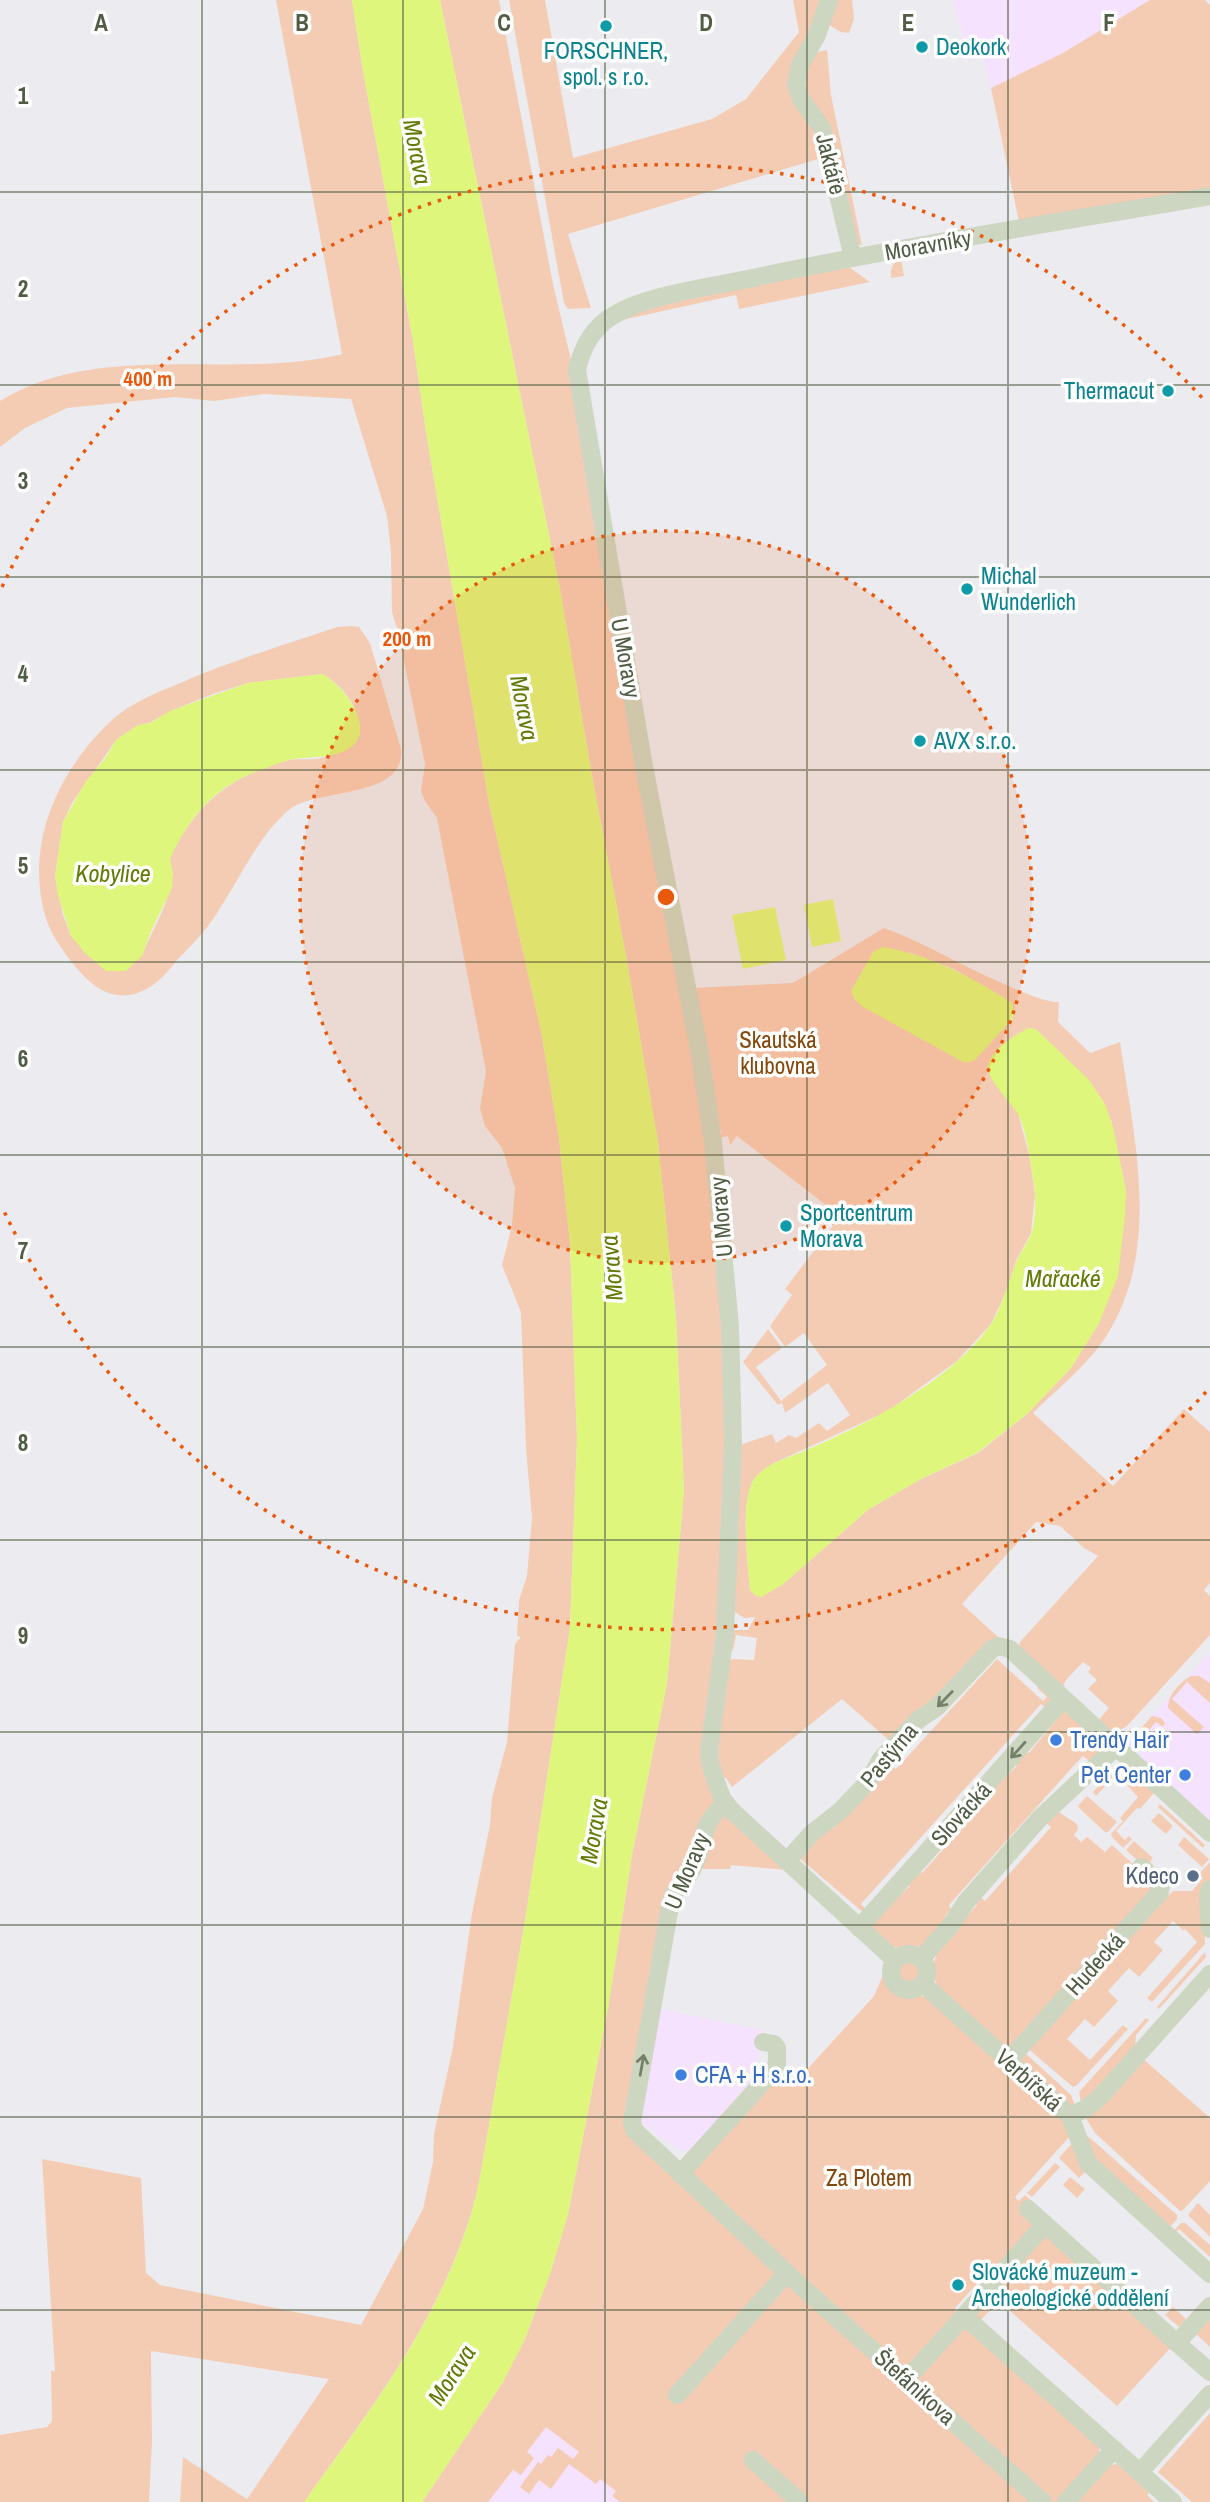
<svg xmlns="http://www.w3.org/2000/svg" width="1210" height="2502" font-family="'Archivo Narrow',sans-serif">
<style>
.commercial{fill:#f5e2fe}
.green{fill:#f4ccb4;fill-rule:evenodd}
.water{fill:#def67c}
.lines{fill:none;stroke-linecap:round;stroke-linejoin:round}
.minor{stroke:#cdd6c1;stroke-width:18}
.oneway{stroke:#768169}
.grid{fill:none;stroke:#505c43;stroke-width:2;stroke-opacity:0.55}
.ring{fill:none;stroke:#e8590c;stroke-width:3.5;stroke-dasharray:3.5 7}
.culture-dot{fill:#0f9aa8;stroke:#fff;stroke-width:2.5}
.shop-dot{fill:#3f7fe0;stroke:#fff;stroke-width:2.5}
.service-dot{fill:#5c6f8a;stroke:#fff;stroke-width:2.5}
.labels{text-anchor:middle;stroke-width:7;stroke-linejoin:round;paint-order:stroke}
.culture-label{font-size:23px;fill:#0d838f;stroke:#fff;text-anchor:start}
.street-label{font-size:23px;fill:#505c43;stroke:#fff}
.park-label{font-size:23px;fill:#85470b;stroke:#fff}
.shop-label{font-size:23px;fill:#366cbe;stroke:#fff;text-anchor:start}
.service-label{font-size:23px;fill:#4e5e75;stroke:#fff;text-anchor:end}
.water-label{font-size:24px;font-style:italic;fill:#637a06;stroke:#fff}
.grid-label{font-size:23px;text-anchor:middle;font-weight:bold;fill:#505c43;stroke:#fff;stroke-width:7;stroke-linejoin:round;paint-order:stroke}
.centre{fill:#e8590c;stroke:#fff;stroke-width:3.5}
.ring-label{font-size:21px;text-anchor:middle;font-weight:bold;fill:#e8590c;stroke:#fff;stroke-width:7;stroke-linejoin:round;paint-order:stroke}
</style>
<rect width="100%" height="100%" fill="#ececf0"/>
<g class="commercial">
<path d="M953,0H1150L1063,53L991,88L983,56L970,61Z"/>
<path d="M1210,1652V1820L1127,1744Z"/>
<path d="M656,2008L762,2030L755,2077L689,2151L679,2150L637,2120Z"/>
<path d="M546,2427L579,2452L570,2464L596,2484L600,2479L616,2491L612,2496L620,2502H488Z"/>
</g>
<g class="green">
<path d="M276,0H352L363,71L413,341L426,432L489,803L541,1031L559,1138L570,1244L577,1438L570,1628L524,1927L478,2188C449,2308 375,2403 304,2502H180L183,2457L247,2499L329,2379L151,2351L152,2442L149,2502H0V2435L47,2427L52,2421L51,2371H55L42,2159L141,2178L146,2273L160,2285L361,2325L423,2209L433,2162L434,2134L453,2047L472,1913L490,1825L492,1798L507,1742L515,1644L521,1637L517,1636L519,1600L527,1576L532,1518L526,1449L521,1312L502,1265L512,1225L515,1188L502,1148L485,1126L480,1108L486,1071L437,818L425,801L421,791L425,764L398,632L392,612L391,552L387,516L351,399L264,394L214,401L175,397L67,408L25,428L0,447V401C100,339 234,381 342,354Z"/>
<path d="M440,0H499L553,284L572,364L700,1072L729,1416L716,1800L686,1873L628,2131L1033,2502H620L612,2496L616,2491L600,2479L596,2484L569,2464L551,2489L539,2480L529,2494L520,2487L538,2462L541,2464L548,2455L551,2457L558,2448L573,2459L579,2452L546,2427L527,2452L534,2458L521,2475L513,2470L488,2502H422L503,2382L524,2341L550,2274L568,2214L608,2008L632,1855L667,1683L684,1491L676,1317L658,1142L626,956L591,770L560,589Z"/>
<path d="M509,0H545L573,158L712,119L746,99L799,32L793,0H822L816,24L794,62L811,118L818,159L568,234L591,308L568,309L564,303Z"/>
<path d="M836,0H852L854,19L849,33L841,32L829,25Z"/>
<path d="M1150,0H1205L1210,5V189L1019,222L991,88L1063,53Z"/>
<path d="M827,50L831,95L862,246L854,241L808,98C803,75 804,72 817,52Z"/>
<path d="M923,252L924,254L901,258L904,276L891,278C889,257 905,255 923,252Z"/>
<path d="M846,265L870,282L739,309L736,295L622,320L632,313L669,300Z"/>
<path d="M351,626L359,627L370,643L401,749C406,799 318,788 290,809C261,832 240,878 220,908C209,927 195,942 180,957C171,967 162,980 150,987C113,1009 88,984 67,956C60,946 52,935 48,924C39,900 37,871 41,846C48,798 78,751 113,719C132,703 155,693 178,684C230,661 284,645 337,627ZM322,674C339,683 350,697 357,714C351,724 340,747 331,754C321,762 301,758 289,760C230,775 195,805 169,859C179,892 153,925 142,956L71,936L63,915L55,876L63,822L72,803L117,739L138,725L149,723L171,711L213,694L248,683Z"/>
<path d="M884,928C930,945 972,972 1018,990C1031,995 1045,1002 1059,1002L1058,1022L1090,1053L1120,1042C1134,1138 1162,1247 1107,1335C1088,1365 1058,1388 1033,1413L1113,1486L1184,1409L1210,1432V1583L1204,1590L1210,1596V1635L1127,1726C1115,1734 1108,1729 1097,1722L1109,1708L1088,1689L1097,1680L1088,1672L1091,1668L1083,1662L1066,1680L1061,1690L1019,1647L1020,1642L1098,1556L1084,1548L1060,1526L1036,1522L962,1604L998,1637L936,1704L892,1743L842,1699L732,1787L726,1778H720L716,1768L726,1664L732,1659L754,1660L757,1638L736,1635L733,1651L730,1647L733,1630H748L755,1617L744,1618L732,1610L740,1445L772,1434L776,1443L789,1435L796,1438L819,1423L827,1431L850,1415L828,1383L785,1413L782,1403L778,1405L743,1362L768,1329L782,1348L756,1367L782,1402V1400L827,1365L804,1333L785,1347L770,1326L792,1295L785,1289L840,1216L737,1136L730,1145L728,1136L716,1139V1135L722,1133L718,1125L694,988L793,983ZM908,952L954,969L1012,1003V1019L984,1050ZM1019,1117L1111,1120L1126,1191L1099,1323L1071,1368L1027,1414L978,1453L921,1479L869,1509L782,1585L750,1590C748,1563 740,1504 753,1481C757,1473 766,1468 774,1463L888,1411L957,1361L991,1324L1006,1292L1016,1261L1031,1233L1035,1194L1029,1154Z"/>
<path d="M997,1659L1043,1701L1047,1697L1037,1688L1039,1686L1052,1698L1048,1710L1041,1704L861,1904L867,1910L865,1914L796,1855L830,1825L834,1828L887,1770L882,1765L885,1761L896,1769Z"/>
<path d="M1191,1676H1199L1210,1683V1703L1187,1682L1172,1699L1204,1727L1197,1734L1168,1708C1168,1695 1180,1682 1191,1676Z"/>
<path d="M1063,1710C1072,1717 1099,1737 1100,1748C1100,1754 1095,1759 1092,1763L1083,1756L1077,1762L949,1905L951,1909L945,1916L946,1918C939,1926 932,1938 924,1944C905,1958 874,1942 870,1921L910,1886L908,1884L919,1871L922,1873L964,1826L962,1824L973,1811L975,1813L991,1791L1017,1766L1015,1764L1026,1752L1029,1753L1059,1717L1057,1713Z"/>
<path d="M1152,1716L1161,1718L1165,1723L1163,1727L1156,1722L1140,1740L1145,1746L1143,1748L1133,1739L1134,1736Z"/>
<path d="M1114,1770L1128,1780L1135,1773L1154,1793L1140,1809L1137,1808L1116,1831L1125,1840L1129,1836L1132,1839L1123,1848L1112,1837L1111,1834L1123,1821L1120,1818L1138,1797L1126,1784L1124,1785L1115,1776L1096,1796L1093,1792Z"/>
<path d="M1087,1796L1117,1822L1108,1832H1105L1079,1808L1078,1806Z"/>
<path d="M1160,1804L1205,1845L1203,1848L1158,1807Z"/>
<path d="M1057,1811L1077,1824L1078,1829L1074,1835L1081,1842L1087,1837L1105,1852L1112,1845L1168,1896L1173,1891H1192L1203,1878L1199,1874L1210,1862V1881L1203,1894L1205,1944L1152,2002L1147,1998L1197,1942L1185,1929L1183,1930L1173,1921L1154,1942L1163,1950L1139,1977L1129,1968L1108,1991L1118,2001L1094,2027L1085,2019L1067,2039L1090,2060L1123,2025L1128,2029L1077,2085L1073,2087L1019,2041L1006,2048L937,1985C922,1953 958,1926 977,1905L975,1902L978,1895L985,1901L1051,1827L1044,1821Z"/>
<path d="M1159,1813L1173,1826L1166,1834L1151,1821Z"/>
<path d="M723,1816H726L786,1870L731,1865L730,1869H702L710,1828Z"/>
<path d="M1184,1837L1209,1859L1202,1867L1178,1845Z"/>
<path d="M1134,1841L1153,1858L1150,1862L1153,1865L1148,1870L1126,1850Z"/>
<path d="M1205,1952L1206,1957L1159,2009L1157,2007Z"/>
<circle cx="909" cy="1972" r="10"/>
<path d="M885,1970C893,1999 905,1990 927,1998L1062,2118L1071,2135L1015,2197L1019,2201L1025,2195L1034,2203L1036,2225L994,2269L991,2268L955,2308L957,2314L910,2367L903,2368L688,2174L776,2078L792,2086L874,1996Z"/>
<path d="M1146,2018L1149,2020L1136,2035L1135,2047L1097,2091L1081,2104L1079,2092Z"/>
<path d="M1023,2051L1071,2095L1075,2105H1068L1020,2061Z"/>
<path d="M1141,2057L1210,2118V2181L1183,2210L1180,2211L1095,2133L1085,2117Z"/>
<path d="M1089,2137L1177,2215V2219L1169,2228L1095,2162L1084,2139Z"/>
<path d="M1073,2142L1088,2169L1079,2178L1059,2158Z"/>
<path d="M1055,2163L1060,2167L1032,2197L1027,2193Z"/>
<path d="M1070,2177L1085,2189L1077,2198L1063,2185Z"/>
<path d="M1198,2203L1210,2215V2237L1188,2215Z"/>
<path d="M1181,2223H1185L1210,2245V2257L1179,2229L1175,2233L1173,2232Z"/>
<path d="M1049,2235L1174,2344L1117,2406L999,2301L979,2322L974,2311L1038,2239Z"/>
<path d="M1173,2307L1186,2319L1179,2327L1165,2315Z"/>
<path d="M1210,2314V2347L1194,2332Z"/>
<path d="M967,2326L1099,2447L1100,2454L1059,2502H1052L917,2382L916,2376Z"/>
<path d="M1210,2413V2502H1192L1158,2472Z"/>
<path d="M1116,2464L1152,2489L1147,2495L1154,2502H1077L1111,2465Z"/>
</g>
<g class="water">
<path d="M352,0H440L560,589L591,770L626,956L658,1142L676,1317L684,1491L667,1683L632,1855L608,2008L568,2214L550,2274L524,2341L503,2382L422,2502H304C375,2404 450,2307 478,2188L524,1927L570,1628L577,1438L570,1244L559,1138L541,1031L489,803L426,432L413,341L363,71Z"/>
<path d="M322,674C342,684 378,729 350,748C336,758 310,757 293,759C283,761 273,766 263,769C216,785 190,815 170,859L173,873L172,888L151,931L142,956L126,971H106L85,953L71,936L58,895L55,876L63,822L86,781L104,760L117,739L138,725L150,723L170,711L248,683Z"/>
<path d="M833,899L841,941L812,947L804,905Z"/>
<path d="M775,907L786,960L743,969L732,915Z"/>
<path d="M883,947C930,955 972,977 1012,1003L1014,1011L1012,1019L975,1060L965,1063L863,1007L854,999L851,991L873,952Z"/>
<path d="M1028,1028L1036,1029L1089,1080L1105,1104L1113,1127L1126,1191L1125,1215L1118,1276L1099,1323L1071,1368L1027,1414L977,1453L921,1479L869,1509L782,1585L761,1597L755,1595L750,1590C748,1563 740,1504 753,1481C757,1473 766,1468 774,1463C843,1437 948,1387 991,1324C1002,1307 1008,1284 1015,1265C1019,1255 1025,1246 1030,1237C1036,1223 1036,1199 1034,1184C1030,1162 1028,1136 1019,1116C1013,1104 987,1079 988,1068C989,1051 1015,1035 1028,1028Z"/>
</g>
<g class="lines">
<g class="minor">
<path d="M829,0L817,35L800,65L796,85L801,99L822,128L853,258"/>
<path d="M726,1803C698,1825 707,1841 693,1868C687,1880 675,1887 671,1901L632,2122L634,2130L802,2287L1043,2502"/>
<path d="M787,1861L812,1833L840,1811L868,1782L881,1759L918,1720L937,1707L992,1649L998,1646L1010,1649L1210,1833"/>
<path d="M1210,1889L1208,1896L1210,1929"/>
<path d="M859,1928L1063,1699"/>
<circle cx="909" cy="1972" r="18"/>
<path d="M921,1959L951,1925L966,1902L1040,1818L1115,1748"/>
<path d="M895,1960L732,1811L723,1800L716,1782L710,1762L709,1751L725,1634L733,1443L730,1326L713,1142L700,1054L643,761L577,370C582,347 593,327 614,315C651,293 719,286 762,276C910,245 1060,222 1210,196"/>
<path d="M923,1984L1070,2116L1088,2163L1210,2274"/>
<path d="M1008,2061L1160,1892L1161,1885L1141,1867"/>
<path d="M1070,2116L1085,2109L1100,2097L1210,1974"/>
<path d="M680,2174L774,2070L777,2063V2048L774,2044L763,2042"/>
<path d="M1028,2209L1177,2343L1210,2306"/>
<path d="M964,2316L1045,2224"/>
<path d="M1177,2343L1210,2372"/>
<path d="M916,2369L964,2316L1173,2502"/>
<path d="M677,2395L787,2273"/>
<path d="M753,2460L800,2502"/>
<path d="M1140,2472L1210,2394"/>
<path d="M1066,2502L1114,2449"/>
</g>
</g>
<defs><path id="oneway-shaft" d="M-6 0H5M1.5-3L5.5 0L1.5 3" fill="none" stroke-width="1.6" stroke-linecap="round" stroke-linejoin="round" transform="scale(1.75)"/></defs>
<g class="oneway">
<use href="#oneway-shaft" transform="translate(945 1699) rotate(134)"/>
<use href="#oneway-shaft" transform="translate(1018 1750) rotate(132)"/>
<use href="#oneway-shaft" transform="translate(642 2065) rotate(-80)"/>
</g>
<path class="grid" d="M202,0V2502M403,0V2502M605,0V2502M807,0V2502M1008,0V2502M0,192H1210M0,385H1210M0,577H1210M0,770H1210M0,962H1210M0,1155H1210M0,1347H1210M0,1540H1210M0,1732H1210M0,1925H1210M0,2117H1210M0,2310H1210"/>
<circle cx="666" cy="897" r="366" fill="#e8590c" fill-opacity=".12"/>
<g class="ring">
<circle cx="666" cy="897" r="366"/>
<path d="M1206 1392A733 733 0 0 1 2 1207M2 587A733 733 0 0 1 1206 402"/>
</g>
<g class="culture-dot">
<circle cx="606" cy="26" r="7"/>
<circle cx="922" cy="47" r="7"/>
<circle cx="1168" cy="391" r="7"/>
<circle cx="967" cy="589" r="7"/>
<circle cx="920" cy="741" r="7"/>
<circle cx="786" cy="1226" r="7"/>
<circle cx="958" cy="2285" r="7"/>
</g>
<g class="shop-dot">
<circle cx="1056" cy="1740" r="7"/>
<circle cx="1185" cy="1775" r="7"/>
<circle cx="681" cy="2075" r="7"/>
</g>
<circle class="service-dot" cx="1193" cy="1876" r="7"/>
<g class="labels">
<g class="culture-label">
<text x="936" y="55">Deokork</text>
<text x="606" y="59" text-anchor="middle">FORSCHNER,<tspan x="606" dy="26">spol. s r.o.</tspan></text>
<text x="1154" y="399" text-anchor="end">Thermacut</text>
<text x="981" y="584">Michal<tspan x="981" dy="26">Wunderlich</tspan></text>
<text x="934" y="749">AVX s.r.o.</text>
<text x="800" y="1221">Sportcentrum<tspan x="800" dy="26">Morava</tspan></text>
<text x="972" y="2280">Slovácké muzeum -<tspan x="972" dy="26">Archeologické oddělení</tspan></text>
</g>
<g class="street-label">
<text transform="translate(831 164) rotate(76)" y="8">Jaktáře</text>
<text transform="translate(928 245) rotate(-10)" y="8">Moravníky</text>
<text transform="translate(626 658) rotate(80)" y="8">U Moravy</text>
<text transform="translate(721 1217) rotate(-95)" y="8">U Moravy</text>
<text transform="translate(889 1755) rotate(-50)" y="8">Pastýrna</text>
<text transform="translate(961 1814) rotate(-48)" y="8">Slovácká</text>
<text transform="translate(687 1871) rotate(-67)" y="8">U Moravy</text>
<text transform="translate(1095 1964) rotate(-48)" y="8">Hudecká</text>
<text transform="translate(1029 2080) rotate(42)" y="8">Verbířská</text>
<text transform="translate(915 2387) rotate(42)" y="8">Štefánikova</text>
</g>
<g class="park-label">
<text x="778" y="1048">Skautská<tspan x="778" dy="26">klubovna</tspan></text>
<text x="869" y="2186">Za Plotem</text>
</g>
<g class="shop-label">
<text x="1070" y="1748">Trendy Hair</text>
<text x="1171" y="1783" text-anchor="end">Pet Center</text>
<text x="695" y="2083">CFA + H s.r.o.</text>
</g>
<g class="service-label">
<text x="1179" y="1884">Kdeco</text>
</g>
<g class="water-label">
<text transform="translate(417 152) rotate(79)" y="8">Morava</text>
<text transform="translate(524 708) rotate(79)" y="8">Morava</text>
<text x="113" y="882">Kobylice</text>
<text transform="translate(612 1268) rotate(-95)" y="8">Morava</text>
<text x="1063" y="1287">Mařacké</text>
<text transform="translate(594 1831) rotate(-80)" y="8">Morava</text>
<text transform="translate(452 2375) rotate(-57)" y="8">Morava</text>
</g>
</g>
<g class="grid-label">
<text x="101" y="31">A</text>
<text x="302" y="31">B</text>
<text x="504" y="31">C</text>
<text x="706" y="31">D</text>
<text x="908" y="31">E</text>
<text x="1109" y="31">F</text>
<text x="23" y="104">1</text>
<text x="23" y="297">2</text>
<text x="23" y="489">3</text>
<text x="23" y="682">4</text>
<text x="23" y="874">5</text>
<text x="23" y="1067">6</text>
<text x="23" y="1259">7</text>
<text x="23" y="1451">8</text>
<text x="23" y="1644">9</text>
</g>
<circle cx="666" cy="897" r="10" class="centre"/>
<g class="ring-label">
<text x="148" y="386">400 m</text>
<text x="407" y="646">200 m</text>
</g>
</svg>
